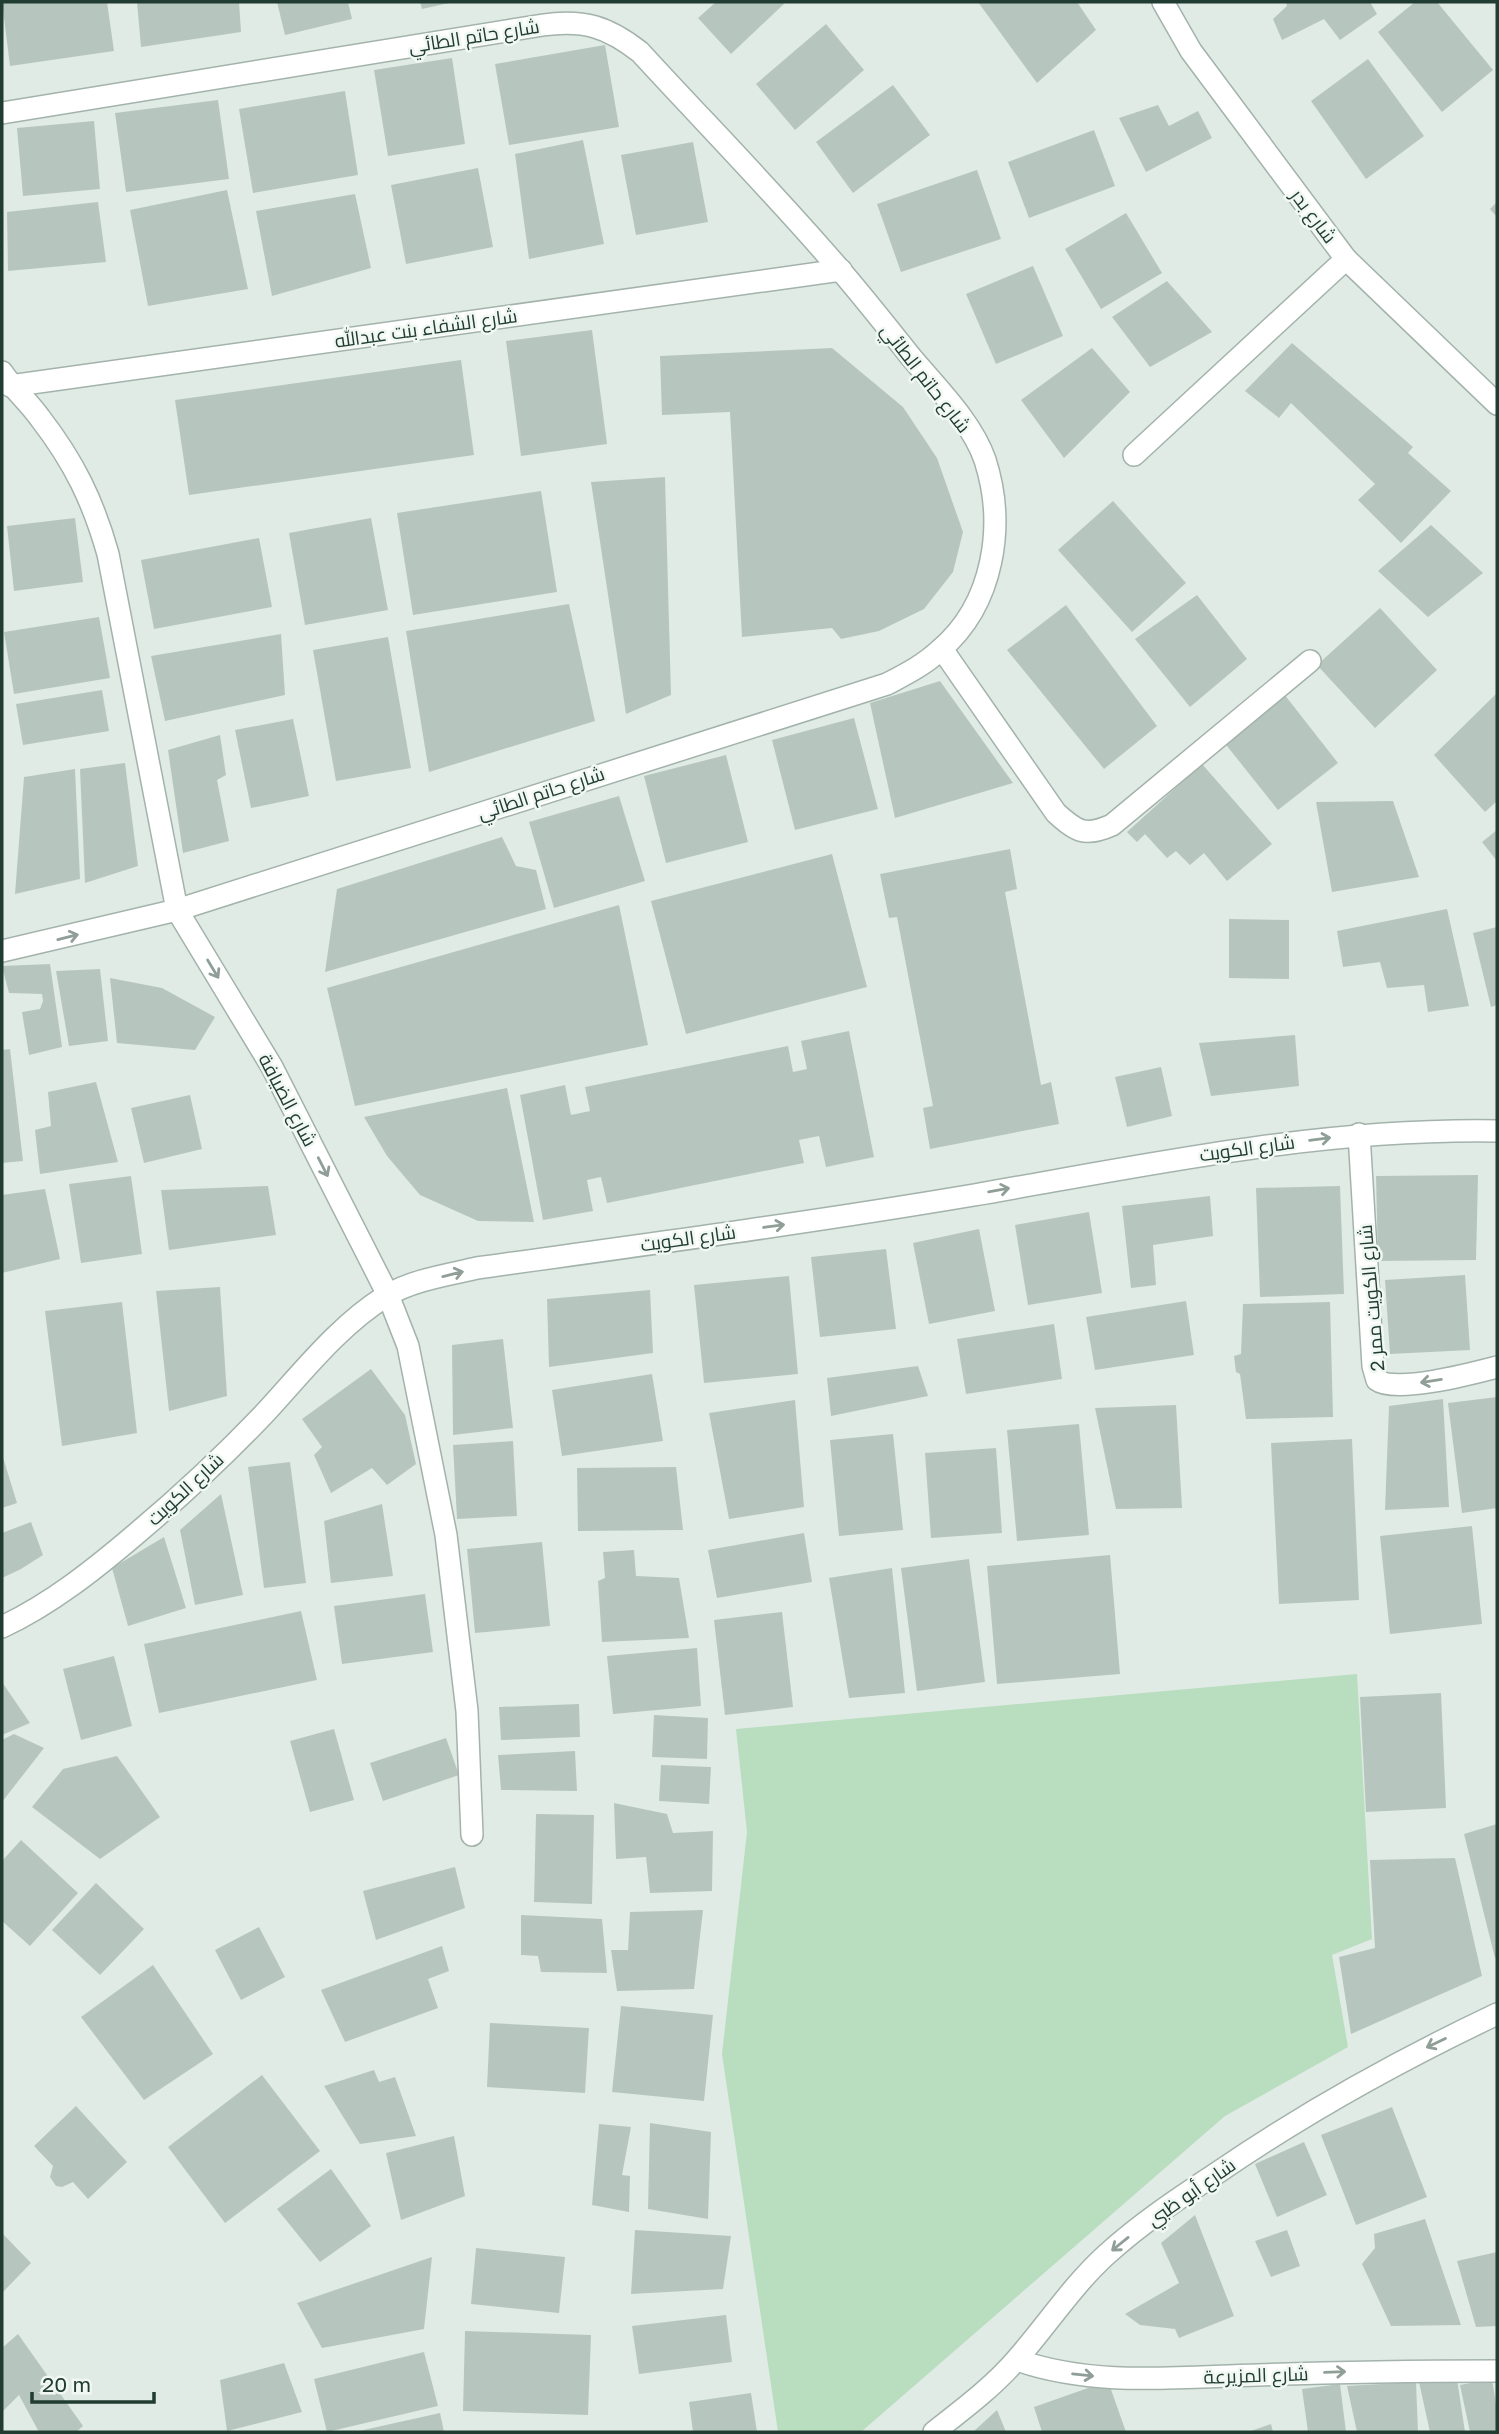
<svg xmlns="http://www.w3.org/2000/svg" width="1499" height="2434" font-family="'Golos Text',Cairo,sans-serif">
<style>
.green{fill:#b9ddbf}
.building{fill:#b6c6be}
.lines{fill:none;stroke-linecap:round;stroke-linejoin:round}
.lane-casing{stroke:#a3b3ac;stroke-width:24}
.street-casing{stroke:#a3b3ac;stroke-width:24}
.lane{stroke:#fff;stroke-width:21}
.street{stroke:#fff;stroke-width:21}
.oneway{stroke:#909e98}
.labels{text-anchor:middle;stroke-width:5;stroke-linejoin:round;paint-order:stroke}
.street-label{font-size:19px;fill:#213c32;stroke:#f1f8f4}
</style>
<rect width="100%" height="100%" fill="#e0ebe5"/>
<path class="green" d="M1357,1674L1372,1939L1332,1955L1348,2047L1225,2116L861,2432H778L722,2054L747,1832L736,1729Z"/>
<g class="building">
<path d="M2,2H107L114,51L10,66Z"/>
<path d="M137,2H239L241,32L141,47Z"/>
<path d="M277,2H348L352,19L285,35Z"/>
<path d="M420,2H449V3L422,9Z"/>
<path d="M716,2H786L731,54L698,18Z"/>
<path d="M978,2H1077L1096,30L1037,83Z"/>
<path d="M1286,2H1370L1377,14L1340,40L1324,19L1282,40L1273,19L1287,6Z"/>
<path d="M1415,2H1437L1493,70L1442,112L1378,32Z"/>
<path d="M826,24L864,70L795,130L756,84Z"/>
<path d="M605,45L619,127L509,145L495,64Z"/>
<path d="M452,58L465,144L388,156L374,70Z"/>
<path d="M1368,59L1424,136L1366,179L1311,101Z"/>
<path d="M893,85L930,135L853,193L816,142Z"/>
<path d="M345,91L358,175L253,193L239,109Z"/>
<path d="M218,100L229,179L126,192L115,113Z"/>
<path d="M1158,105L1169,126L1198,111L1212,138L1146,172L1119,118Z"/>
<path d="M94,121L100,189L23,196L17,128Z"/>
<path d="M1094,130L1115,186L1029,218L1008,162Z"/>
<path d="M583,140L604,244L529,259L515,154Z"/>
<path d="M693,142L708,222L636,235L621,155Z"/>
<path d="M478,168L493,247L406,264L391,185Z"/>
<path d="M977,170L1001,239L901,272L877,204Z"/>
<path d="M227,190L248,289L148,306L130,210Z"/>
<path d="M355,194L371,268L272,296L256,211Z"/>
<path d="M98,202L106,262L8,271L7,212Z"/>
<path d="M1497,202V217L1490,209Z"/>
<path d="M1126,213L1162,273L1101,309L1065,249Z"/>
<path d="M1033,266L1063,336L996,364L966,294Z"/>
<path d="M1167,281L1212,332L1150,367L1112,317Z"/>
<path d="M592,330L607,444L521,456L506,341Z"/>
<path d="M1292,343L1413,447L1408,453L1451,491L1401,543L1358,500L1375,484L1291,403L1279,418L1245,391Z"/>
<path d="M832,348L903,407L937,458L963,532L953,572L924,609L879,631L841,639L832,628L742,637L730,412L662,415L660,356Z"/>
<path d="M1092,348L1130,392L1064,458L1021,400Z"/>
<path d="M461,360L474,455L189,495L175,400Z"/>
<path d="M665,477L671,695L626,714L591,482Z"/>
<path d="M541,491L557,592L413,615L397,513Z"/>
<path d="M1113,501L1186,583L1132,632L1058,550Z"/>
<path d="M75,518L83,582L14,591L7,526Z"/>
<path d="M371,518L388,610L305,625L289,533Z"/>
<path d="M1431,525L1483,573L1428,617L1378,571Z"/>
<path d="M259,538L272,607L154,629L141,560Z"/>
<path d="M1197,595L1247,659L1190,707L1135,639Z"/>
<path d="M569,604L595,721L429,772L406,631Z"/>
<path d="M1066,605L1157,726L1104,769L1007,650Z"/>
<path d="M1380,608L1437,670L1375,728L1317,665Z"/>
<path d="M99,617L110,678L14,694L4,632Z"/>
<path d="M281,634L285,695L165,721L151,656Z"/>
<path d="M388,637L411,768L336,781L313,650Z"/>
<path d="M940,681L1013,783L895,818L870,703Z"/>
<path d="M102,690L109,731L23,745L16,704Z"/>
<path d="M1497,693V801L1485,812L1434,755Z"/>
<path d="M1284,694L1338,763L1278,810L1223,741Z"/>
<path d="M854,718L878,809L795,830L772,740Z"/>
<path d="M293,719L309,796L251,808L235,730Z"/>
<path d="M220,735L226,775L217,780L229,841L183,853L168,750Z"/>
<path d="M726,755L748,842L666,863L644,776Z"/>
<path d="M125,763L138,866L85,883L80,769Z"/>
<path d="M1202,764L1272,844L1227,881L1204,853L1190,865L1176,851L1167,858L1145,834L1137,842L1127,832Z"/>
<path d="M75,769L80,879L15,894L24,777Z"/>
<path d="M619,796L645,881L554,908L529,822Z"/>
<path d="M1393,801L1419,877L1332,892L1316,802Z"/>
<path d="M1497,830V861L1482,842Z"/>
<path d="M502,837L516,866L536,870L546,909L325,972L337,889Z"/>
<path d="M1010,849L1017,889L1005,892L1041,1085L1051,1082L1059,1124L930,1149L923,1108L933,1106L897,917L889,918L880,874Z"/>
<path d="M832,854L867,987L686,1034L651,901Z"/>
<path d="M619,905L648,1045L355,1106L327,988Z"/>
<path d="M1447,909L1469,1006L1428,1012L1424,985L1387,988L1380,962L1343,967L1337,931Z"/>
<path d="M1229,919L1289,920V979L1229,978Z"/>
<path d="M1497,927V1005L1491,1007L1473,933Z"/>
<path d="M50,964L62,1047L29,1055L22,1012L40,1009L43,1001L42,994L9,993L2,966Z"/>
<path d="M100,969L108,1041L69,1046L56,971Z"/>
<path d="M110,978L162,988L215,1017L195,1050L117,1043Z"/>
<path d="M849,1031L874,1157L826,1167L819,1136L799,1140L804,1163L607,1203L601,1177L587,1180L593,1211L543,1220L520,1095L565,1085L571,1115L590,1111L585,1087L788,1046L793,1072L807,1069L801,1041Z"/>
<path d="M1295,1035L1299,1086L1211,1096L1199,1043Z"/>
<path d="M10,1049L23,1161L2,1163V1050Z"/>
<path d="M1161,1067L1172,1116L1127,1127L1115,1077Z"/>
<path d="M96,1082L118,1162L40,1174L35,1130L51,1126L48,1092Z"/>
<path d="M507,1088L534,1222L478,1221L420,1195L387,1156L364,1117Z"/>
<path d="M190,1095L202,1149L144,1163L131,1108Z"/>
<path d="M1478,1175L1476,1260L1378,1261L1376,1176Z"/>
<path d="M131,1176L142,1254L81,1263L69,1184Z"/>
<path d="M268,1186L276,1235L169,1250L161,1190Z"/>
<path d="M1340,1186L1344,1294L1260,1297L1256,1188Z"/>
<path d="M45,1189L60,1259L2,1273V1195Z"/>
<path d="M1210,1196L1213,1236L1153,1245L1156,1285L1131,1288L1122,1206Z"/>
<path d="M1089,1212L1102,1293L1028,1305L1015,1225Z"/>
<path d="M979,1229L995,1311L929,1324L913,1243Z"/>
<path d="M886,1249L896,1329L820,1337L811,1257Z"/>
<path d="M1465,1275L1470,1350L1390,1354L1385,1280Z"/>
<path d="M789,1276L798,1374L704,1383L694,1285Z"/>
<path d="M220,1287L227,1396L169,1411L156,1291Z"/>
<path d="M650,1290L653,1353L549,1367L547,1299Z"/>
<path d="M1186,1301L1194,1355L1095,1370L1086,1317Z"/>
<path d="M122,1302L137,1433L62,1446L45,1311Z"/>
<path d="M1330,1302L1333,1417L1246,1419L1240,1374L1236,1372L1234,1356L1241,1354L1243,1304Z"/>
<path d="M1054,1324L1062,1379L966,1394L957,1339Z"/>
<path d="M503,1339L513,1428L453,1435L452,1345Z"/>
<path d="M918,1366L928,1396L831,1416L827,1378Z"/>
<path d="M371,1369L405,1415L416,1464L387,1485L372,1468L331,1493L314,1455L322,1447L302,1419Z"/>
<path d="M652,1374L663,1441L562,1456L552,1390Z"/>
<path d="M1497,1397V1508L1462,1513L1448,1403Z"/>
<path d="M1443,1399L1449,1507L1385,1510L1389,1406Z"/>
<path d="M795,1400L804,1507L729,1519L709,1413Z"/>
<path d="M1176,1405L1182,1508L1116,1509L1095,1408Z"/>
<path d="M1079,1424L1089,1535L1017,1541L1007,1430Z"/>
<path d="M893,1434L903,1530L839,1536L830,1440Z"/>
<path d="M1352,1439L1359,1600L1279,1604L1271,1443Z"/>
<path d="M513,1441L517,1516L457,1519L453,1445Z"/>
<path d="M996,1448L1002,1533L931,1538L925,1453Z"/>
<path d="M2,1454L17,1503L2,1508Z"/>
<path d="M290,1462L306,1583L264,1588L248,1467Z"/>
<path d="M676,1467L683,1530L578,1531L577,1468Z"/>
<path d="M221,1494L243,1595L195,1605L180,1530Z"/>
<path d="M382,1504L393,1576L331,1583L324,1521Z"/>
<path d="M31,1522L43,1555L21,1569L2,1578V1533Z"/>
<path d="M1472,1526L1482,1624L1390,1634L1380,1536Z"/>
<path d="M804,1533L812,1582L717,1598L708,1550Z"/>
<path d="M164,1537L186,1608L128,1626L112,1568Z"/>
<path d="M542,1542L550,1626L475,1633L467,1549Z"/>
<path d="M634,1550L636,1576L679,1578L689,1638L602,1642L598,1581L605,1578L603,1552Z"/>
<path d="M1110,1555L1120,1674L997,1684L987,1566Z"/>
<path d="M969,1559L985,1682L917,1691L901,1568Z"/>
<path d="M892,1568L905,1693L849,1698L829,1578Z"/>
<path d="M425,1594L433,1652L342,1664L334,1606Z"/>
<path d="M301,1611L317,1680L159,1713L144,1644Z"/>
<path d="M782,1612L793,1707L725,1715L714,1620Z"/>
<path d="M697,1648L701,1706L613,1714L607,1656Z"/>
<path d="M114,1656L132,1726L81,1740L63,1669Z"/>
<path d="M2,1682L30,1723L2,1735Z"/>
<path d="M1441,1693L1446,1808L1366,1812L1360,1697Z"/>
<path d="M579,1704L580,1737L501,1740L499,1707Z"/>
<path d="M654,1715L708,1718L707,1759L652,1757Z"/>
<path d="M334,1729L354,1800L310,1812L290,1741Z"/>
<path d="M14,1734L44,1748L2,1802V1740Z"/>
<path d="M446,1738L459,1775L383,1801L370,1763Z"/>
<path d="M575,1751L577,1791L501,1790L498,1755Z"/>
<path d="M117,1756L160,1817L100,1859L32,1807L63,1769Z"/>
<path d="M661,1765L711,1767L709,1804L659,1801Z"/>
<path d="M614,1803L667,1814L673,1833L713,1831L712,1891L650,1893L646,1857L616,1859Z"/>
<path d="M536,1814L594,1815L592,1904L534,1902Z"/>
<path d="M1497,1824V1957L1495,1958L1464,1834Z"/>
<path d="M21,1840L78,1893L30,1946L2,1921V1861Z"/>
<path d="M1455,1858L1482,1976L1351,2034L1339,1957L1375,1948L1370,1860Z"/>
<path d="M455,1867L465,1908L376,1940L363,1891Z"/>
<path d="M96,1883L144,1929L100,1975L52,1930Z"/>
<path d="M703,1910L694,1989L617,1991L611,1950H628L630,1912Z"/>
<path d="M521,1915L602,1919L607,1973L541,1972L538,1956L521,1955Z"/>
<path d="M259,1927L285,1977L241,2000L215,1950Z"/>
<path d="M442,1946L449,1971L428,1979L438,2008L345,2042L321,1990Z"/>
<path d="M153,1965L213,2054L144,2100L81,2017Z"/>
<path d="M621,2006L713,2015L704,2101L612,2092Z"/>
<path d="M490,2023L589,2028L585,2093L487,2087Z"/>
<path d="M374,2070L379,2082L395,2077L416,2136L360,2144L324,2086Z"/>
<path d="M262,2075L320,2151L225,2223L168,2147Z"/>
<path d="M76,2106L127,2162L88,2199L73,2182L62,2187L56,2186L50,2177L53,2166L34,2146Z"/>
<path d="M1392,2107L1427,2197L1356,2225L1321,2135Z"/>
<path d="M650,2123L711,2132L708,2219L648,2209Z"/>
<path d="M599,2124L631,2127L622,2175L630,2176L629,2212L592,2205Z"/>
<path d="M454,2136L465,2196L401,2220L386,2153Z"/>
<path d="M1304,2142L1327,2195L1277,2217L1255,2164Z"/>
<path d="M331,2169L371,2226L320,2262L277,2209Z"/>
<path d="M1195,2215L1234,2316L1179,2338L1175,2329L1140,2325L1125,2314L1179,2283L1161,2243Z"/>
<path d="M1425,2219L1461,2325L1391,2326L1362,2264L1375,2248L1374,2234Z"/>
<path d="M635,2230L731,2236L723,2289L631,2294Z"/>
<path d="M1287,2230L1300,2266L1271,2277L1255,2241Z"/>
<path d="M2,2233L31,2263L2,2293Z"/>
<path d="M476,2248L565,2257L559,2313L471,2304Z"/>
<path d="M1497,2252V2326L1476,2327L1457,2261Z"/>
<path d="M432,2257L424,2329L322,2348L297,2303Z"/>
<path d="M726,2315L732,2362L639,2374L632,2326Z"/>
<path d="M465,2331L591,2335L588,2415L463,2411Z"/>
<path d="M18,2334L83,2426L76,2432H39L19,2395L2,2412V2348Z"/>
<path d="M424,2352L438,2406L327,2432L314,2379Z"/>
<path d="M284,2363L302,2412L227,2431L220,2380Z"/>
<path d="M1457,2379L1465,2432H1430L1419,2382Z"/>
<path d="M1492,2379L1497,2411V2432H1470L1460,2385Z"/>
<path d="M1108,2381L1126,2432H1042L1034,2407Z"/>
<path d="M1416,2382L1418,2432H1357L1347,2386Z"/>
<path d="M1340,2384L1346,2432H1308L1302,2389Z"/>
<path d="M751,2393L757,2432H693L689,2402Z"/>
<path d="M997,2410L1006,2432H973Z"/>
<path d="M440,2413L444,2432H360L359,2431Z"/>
<path d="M1271,2424L1273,2432H1248Z"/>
</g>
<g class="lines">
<defs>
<g id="lane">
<path d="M2,372C13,389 28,401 40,418C74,462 93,501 108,554L177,910"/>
<path d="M388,1295L408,1346L446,1535L467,1711L472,1835"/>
</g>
<g id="street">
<path d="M1163,2L1191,51L1346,259L1497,404"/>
<path d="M2,113L543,25C584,19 608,27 640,52C707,125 777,196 841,271C865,299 888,328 911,357C937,388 972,422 985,460C1006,525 994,604 940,650C924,665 906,674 887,684L177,910L2,951"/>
<path d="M10,386L841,270"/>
<path d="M1134,455L1346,259"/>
<path d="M942,649L1056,813C1077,832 1085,837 1112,825L1310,661"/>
<path d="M177,910L272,1067L388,1295"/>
<path d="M1359,1134L1373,1366L1377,1380C1395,1394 1474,1373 1497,1367"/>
<path d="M2,1627C51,1604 95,1569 136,1534C181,1496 224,1456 264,1414C302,1373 338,1326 386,1296C412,1280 447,1275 477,1268C642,1245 808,1223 974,1195C1148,1165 1319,1128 1497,1131"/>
<path d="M1017,2360C1093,2387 1178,2377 1258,2375C1338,2372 1418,2371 1497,2371"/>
<path d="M934,2432C962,2410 993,2387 1017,2359C1047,2325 1072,2286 1106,2255C1140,2224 1179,2198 1217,2173C1306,2112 1400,2060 1497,2014"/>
</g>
</defs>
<use href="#lane" class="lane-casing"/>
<use href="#street" class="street-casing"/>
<use href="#lane" class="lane"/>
<use href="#street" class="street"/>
</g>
<defs><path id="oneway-shaft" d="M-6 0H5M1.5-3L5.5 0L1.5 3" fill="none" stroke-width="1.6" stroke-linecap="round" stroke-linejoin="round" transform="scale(1.75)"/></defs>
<g class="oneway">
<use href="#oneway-shaft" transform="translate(68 937) rotate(-14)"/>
<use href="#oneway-shaft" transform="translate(213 969) rotate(59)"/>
<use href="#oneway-shaft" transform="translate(1320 1139) rotate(-7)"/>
<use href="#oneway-shaft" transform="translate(323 1167) rotate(63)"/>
<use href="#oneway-shaft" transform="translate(999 1190) rotate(-10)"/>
<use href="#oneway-shaft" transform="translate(774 1226) rotate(-8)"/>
<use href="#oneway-shaft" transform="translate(453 1274) rotate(-14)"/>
<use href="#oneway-shaft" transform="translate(1431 1381) rotate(171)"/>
<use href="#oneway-shaft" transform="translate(1436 2043) rotate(154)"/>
<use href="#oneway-shaft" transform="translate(1120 2244) rotate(141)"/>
<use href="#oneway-shaft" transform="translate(1335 2372) rotate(-2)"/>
<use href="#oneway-shaft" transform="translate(1083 2375) rotate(6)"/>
</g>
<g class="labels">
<g class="street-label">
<text transform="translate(474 36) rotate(-9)" y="7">شارع حاتم الطائي</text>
<text transform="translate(1314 216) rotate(53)" y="7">شارع بدر</text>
<text transform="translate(426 328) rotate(-8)" y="7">شارع الشفاء بنت عبدالله</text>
<text transform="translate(926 378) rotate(52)" y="7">شارع حاتم الطائي</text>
<text transform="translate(541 793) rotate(-18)" y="7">شارع حاتم الطائي</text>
<text transform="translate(288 1100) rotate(62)" y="7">شارع الضيافة</text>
<text transform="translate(1247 1148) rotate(-8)" y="7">شارع الكويت</text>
<text transform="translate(688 1238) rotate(-8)" y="7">شارع الكويت</text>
<text transform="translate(1371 1298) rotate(-95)" y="7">شارع الكويت ممر 2</text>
<text transform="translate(185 1489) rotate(-43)" y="7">شارع الكويت</text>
<text transform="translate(1191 2192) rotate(-35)" y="7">شارع أبو ظبي</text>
<text transform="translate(1256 2375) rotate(-2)" y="7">شارع المزيرعة</text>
</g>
</g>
<rect width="1499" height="2434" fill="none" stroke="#213c32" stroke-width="7"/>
<path d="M32 2392v10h122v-10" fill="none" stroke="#213c32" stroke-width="3.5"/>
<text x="42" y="2392" font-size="21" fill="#213c32" stroke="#f1f8f4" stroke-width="5" paint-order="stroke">20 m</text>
</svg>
